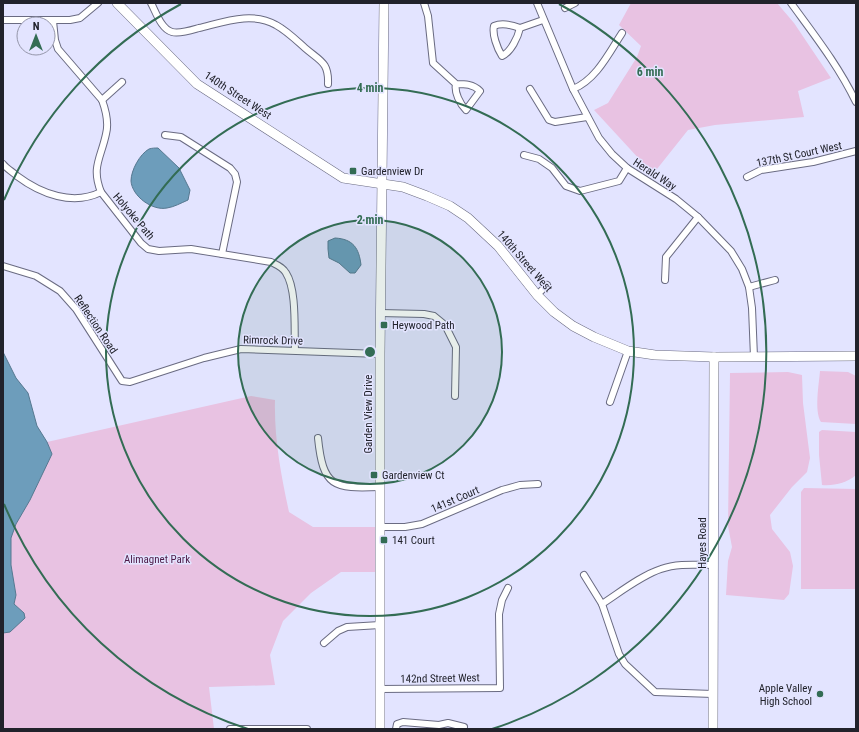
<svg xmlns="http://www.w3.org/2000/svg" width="859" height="732" font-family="'Roboto Condensed',sans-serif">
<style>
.green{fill:#e8c2e2}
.water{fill:#6d9dbb;stroke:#567890}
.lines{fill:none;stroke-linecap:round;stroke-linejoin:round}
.street-casing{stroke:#6a6b82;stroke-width:8}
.secondary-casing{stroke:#6a6b82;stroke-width:10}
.street{stroke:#fff;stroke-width:6}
.secondary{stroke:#fff;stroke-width:9}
.ring{fill:none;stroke:#336c54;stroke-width:2}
.poi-dot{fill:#336c54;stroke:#e3e4ff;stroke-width:1.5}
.labels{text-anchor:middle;stroke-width:3;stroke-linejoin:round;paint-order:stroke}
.street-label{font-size:11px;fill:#21222b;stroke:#e3e4ff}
.poi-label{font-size:11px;fill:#21222b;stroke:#e3e4ff;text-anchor:start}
.park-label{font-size:11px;fill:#4c1a47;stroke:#e3e4ff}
.centre{fill:#336c54;stroke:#e3e4ff;stroke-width:2}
.ring-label{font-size:12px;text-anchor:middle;font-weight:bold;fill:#336c54;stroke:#e3e4ff;stroke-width:3;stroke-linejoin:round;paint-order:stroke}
</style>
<rect width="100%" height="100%" fill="#e3e4ff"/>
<g class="green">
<path d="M631,3H777L794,23L831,78L798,91L804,117L715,125L688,130L653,174L594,110L608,103L637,57L641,46L619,25Z"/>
<path d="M820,371L848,372L856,376V424L821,422C814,411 819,384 820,371Z"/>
<path d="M788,372L802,375L803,403L810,458L807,472L792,487L770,515L772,529L790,552L793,566L789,594L784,600L726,595L728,561L732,547L728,526L730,373Z"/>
<path d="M251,396L275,400C274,438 281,475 289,512L313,527H380V572H341L311,593L283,621L270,655L275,685L209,687L214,729H3V633L10,632L20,609L14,604L16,595L11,565V538L16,524L30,500L52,454L47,442Z"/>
<path d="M822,430L856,432V475C847,483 834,486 822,485L819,455V432Z"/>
<path d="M804,488L856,489V589H801V492Z"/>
</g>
<g class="water">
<path d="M158,148L179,168L190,190L188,200C181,203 174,207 167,208C152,211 132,196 131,181C131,170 140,154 149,149C152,148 155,148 158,148Z"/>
<path d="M335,238C353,239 359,248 361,265L355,273H350L339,263L329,258L328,249V241Z"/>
<path d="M3,352L16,378L28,393L37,426L47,442L52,454L30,500L16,524L11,538V565L16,595L14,604L24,613L25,618L10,632L3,633Z"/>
</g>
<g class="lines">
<defs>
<g id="street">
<path d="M151,3C156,12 161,29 172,32C180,34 192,30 199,28C224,22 252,11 276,25C287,31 296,40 305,48C320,61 329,62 328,84"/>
<path d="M424,3L428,16L433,63L456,84C465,84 473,84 480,91L466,110C460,104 454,92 456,84"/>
<path d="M537,3L573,89L599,138L612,154L627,168L676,199L698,217L731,251L742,269L749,287L752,308L754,357"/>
<path d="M791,3C815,36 838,65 856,102"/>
<path d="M565,8L575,3"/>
<path d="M3,20H70L80,18L98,3"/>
<path d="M53,21L55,40L58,49L102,100C106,111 109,123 106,134C101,158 91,167 101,192L141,243L148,249L159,251L191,249L271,262C277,265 283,267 286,273C297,290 294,330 295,350"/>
<path d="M520,28C518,37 511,52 502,56C497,48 492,34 494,26C501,23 512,25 520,28L543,20"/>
<path d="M530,89L549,120L555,122L587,117"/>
<path d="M573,89C596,80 609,53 622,33"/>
<path d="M102,100L122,82"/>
<path d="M165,135L181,137L230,168L235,174L237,182L222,254"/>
<path d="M524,155L539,159L552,168L566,186L580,191L619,181L627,168"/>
<path d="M3,164C7,169 13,172 17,176C41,194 73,206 101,192"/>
<path d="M747,177L761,170L813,162L856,151"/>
<path d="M3,266L36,276L60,291L76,309L122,381L130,382L204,358L241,349L380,354"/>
<path d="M665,280L666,257L698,217"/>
<path d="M749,287L775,280"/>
<path d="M537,295L547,285"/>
<path d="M380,313L424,314L434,316L445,325L456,347L455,396"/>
<path d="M610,402L628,351"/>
<path d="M318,438C323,487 333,489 380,487"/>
<path d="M380,527H405L422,524L502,490L520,485L538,484"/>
<path d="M584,575L602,604L619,654L625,664L655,692L713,694"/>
<path d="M602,604C619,593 642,575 661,569C678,563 696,565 714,565"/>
<path d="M324,643L338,631L347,627L380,625"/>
<path d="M380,689L500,688L499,614L502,600L508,588"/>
<path d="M230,729H307"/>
<path d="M396,729L397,724L403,722L439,725L448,723L464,727"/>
</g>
<g id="secondary">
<path d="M117,3L197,84L343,178L403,187L427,196L450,206L468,218L498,246L537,295L554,312L573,326L594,337L628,351L655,355L714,357L856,356"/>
<path d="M380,729V354L384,3"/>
<path d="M713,729L714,357"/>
</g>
</defs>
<use href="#street" class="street-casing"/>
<use href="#secondary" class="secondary-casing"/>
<use href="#street" class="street"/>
<use href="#secondary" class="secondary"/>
</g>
<circle cx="370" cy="352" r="132" fill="#336c54" fill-opacity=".12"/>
<g class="ring">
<circle cx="370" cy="352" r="132"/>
<circle cx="370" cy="352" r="264"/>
<path d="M248 729A396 396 0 0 1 4 504M4 200A396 396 0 0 1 181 4M559 4A396 396 0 0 1 492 729"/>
</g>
<g class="poi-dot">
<rect x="349" y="167" width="8" height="8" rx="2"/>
<rect x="380" y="321" width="8" height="8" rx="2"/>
<rect x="370" y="471" width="8" height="8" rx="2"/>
<rect x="380" y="536" width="8" height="8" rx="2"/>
<circle cx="820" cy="694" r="4"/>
</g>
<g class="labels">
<g class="street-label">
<text transform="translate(238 95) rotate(33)" y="4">140th Street West</text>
<text transform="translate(799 154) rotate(-12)" y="4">137th St Court West</text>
<text transform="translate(655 174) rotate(33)" y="4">Herald Way</text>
<text transform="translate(134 216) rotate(50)" y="4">Holyoke Path</text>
<text transform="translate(525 261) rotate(49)" y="4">140th Street West</text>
<text transform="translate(96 324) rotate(56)" y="4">Reflection Road</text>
<text transform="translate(273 340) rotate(1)" y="4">Rimrock Drive</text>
<text transform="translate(368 414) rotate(-90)" y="4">Garden View Drive</text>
<text transform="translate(455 499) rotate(-23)" y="4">141st Court</text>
<text transform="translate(702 543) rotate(-90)" y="4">Hayes Road</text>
<text transform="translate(440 678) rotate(-1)" y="4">142nd Street West</text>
</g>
<g class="poi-label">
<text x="361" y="175">Gardenview Dr</text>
<text x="392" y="329">Heywood Path</text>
<text x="382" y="479">Gardenview Ct</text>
<text x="392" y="544">141 Court</text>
<text x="812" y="692" text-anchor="end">Apple Valley<tspan x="812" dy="13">High School</tspan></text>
</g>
<g class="park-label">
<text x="157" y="563">Alimagnet Park</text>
</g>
</g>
<circle cx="370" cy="352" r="6" class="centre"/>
<g class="ring-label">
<text x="650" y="76">6 min</text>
<text x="370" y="92">4 min</text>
<text x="370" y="224">2 min</text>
</g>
<rect width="859" height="732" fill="none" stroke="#21222b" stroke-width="8"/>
<g transform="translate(36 36)"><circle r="19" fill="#e3e4ff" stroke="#9596aa"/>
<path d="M0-3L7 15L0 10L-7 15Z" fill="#336c54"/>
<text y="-6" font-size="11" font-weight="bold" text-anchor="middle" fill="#21222b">N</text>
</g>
</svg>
